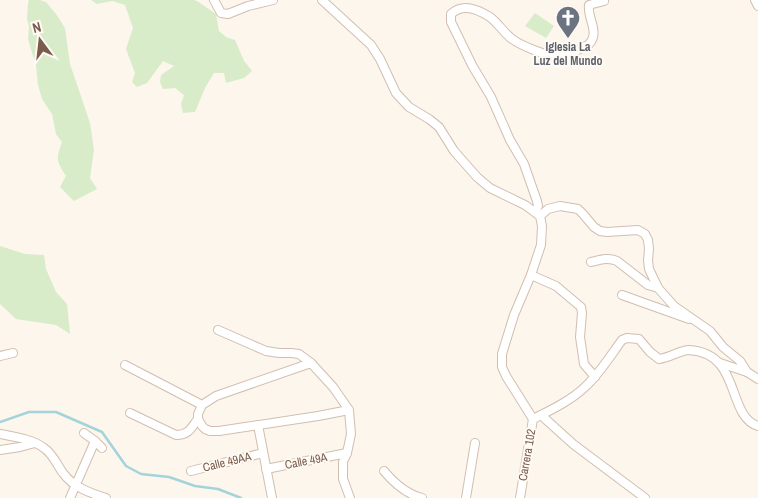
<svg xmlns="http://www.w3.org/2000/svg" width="758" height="498" font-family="'Archivo Narrow',sans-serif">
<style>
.green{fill:#d8ecc9}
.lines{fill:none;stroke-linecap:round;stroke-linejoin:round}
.stream{stroke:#a5d3da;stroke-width:2.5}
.minor-casing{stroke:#d1beb0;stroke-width:10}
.minor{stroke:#fff;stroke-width:8}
.labels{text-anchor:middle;stroke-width:4;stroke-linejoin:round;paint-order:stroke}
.worship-label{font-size:12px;font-weight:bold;fill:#5b616d;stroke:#fffaf3}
.street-label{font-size:12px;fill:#7a5c4d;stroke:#fffaf3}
</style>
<rect width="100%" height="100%" fill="#fdf6ec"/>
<g class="green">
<path d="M29,0H40L46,2L56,14L65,28L70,64L90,123L94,150L90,178L97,189L74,201L60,187L66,176C56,160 56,159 62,142L56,134L52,114L42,99L38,85L36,66L28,39L29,27L27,19L28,4Z"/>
<path d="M91,0H194L197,1L216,14L219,31L226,37L235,40L244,61L252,71L244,78L226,83L224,73H214L205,88L195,112L183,113L181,104L184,95L175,88L163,89L160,82L161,75L174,66L163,61L147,83L137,87L132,82L135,73L126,49L133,28L125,5L112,1L97,4Z"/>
<path d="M535,13L554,26L546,38L525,26Z"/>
<path d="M0,246L25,254L44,255L46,269L56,292L67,304L70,334L56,325L16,319L0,304Z"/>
</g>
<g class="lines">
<path class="stream" d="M0,422L29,412H56L102,432L126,466L141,474L169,477L195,486L218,489L241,498"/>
<defs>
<g id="minor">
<path d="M214,0L221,13L228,14L248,6L273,0"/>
<path d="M322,0L371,45L380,59L396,93L409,107L429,119L439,127L454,151L477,177L490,188L525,205L540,216L542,226L541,245L531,275L514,315L502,354V367L506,376L533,419"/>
<path d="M755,0L758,6"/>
<path d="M535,212L538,206L537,201L524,164L510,140L491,97L472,65L451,22V14C463,3 477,9 490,17C498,23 504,33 512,39C522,46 548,57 559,56C569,56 579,49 588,45C601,33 587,19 589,5L604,1"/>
<path d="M540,216L548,209L560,206L578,209L583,214L594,227L600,231L607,232L638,230L645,234L648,240L649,249L648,260L649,269L658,288L674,306L710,331L723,347L740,361L747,372L720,363"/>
<path d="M591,262C600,260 608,257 617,261L648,285L658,288"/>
<path d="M531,275L556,286L581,307L582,313L580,337L584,364L595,377"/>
<path d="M622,295L689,319"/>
<path d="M218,330L266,351L279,353H292L299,354L311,363"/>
<path d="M0,356L13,353"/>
<path d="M125,365L202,405"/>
<path d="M747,372L758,379"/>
<path d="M349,410L318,416L219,431H210L205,429L202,426L198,419V414L202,405L216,396L311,363L333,387L349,410L351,434L347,453L343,462V479L350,498"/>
<path d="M130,413L176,435C189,435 191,428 198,419"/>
<path d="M541,415L573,444L645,498"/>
<path d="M258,425L272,498"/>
<path d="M84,433L95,441L102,448"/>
<path d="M0,434C15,437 32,439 44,448C53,454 57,465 63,473C73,487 90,493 106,498"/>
<path d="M0,450L20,447L35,443"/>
<path d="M266,469L347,453"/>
<path d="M191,471L263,453"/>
<path d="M384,471C394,483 406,494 422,498"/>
<path d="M70,498L95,441"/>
<path d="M466,498L475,443"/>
<path d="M520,498L533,419C551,410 572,400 586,386C600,373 611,355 622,340L627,338L639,339L650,352L659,359C670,358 680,350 689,350C742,353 726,416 758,426"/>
</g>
</defs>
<use href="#minor" class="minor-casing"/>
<use href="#minor" class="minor"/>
</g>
<defs>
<symbol id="church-pin" viewBox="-11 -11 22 30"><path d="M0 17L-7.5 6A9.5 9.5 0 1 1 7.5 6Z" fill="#6b7280" stroke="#fffaf3"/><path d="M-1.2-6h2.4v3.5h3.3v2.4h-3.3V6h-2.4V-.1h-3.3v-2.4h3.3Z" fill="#fff"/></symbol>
</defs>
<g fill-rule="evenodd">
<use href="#church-pin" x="554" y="4" width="28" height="38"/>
</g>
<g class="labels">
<g class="worship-label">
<text x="568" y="51">Iglesia La<tspan x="568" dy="14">Luz del Mundo</tspan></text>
</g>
<g class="street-label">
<text transform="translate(527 455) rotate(-80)" y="4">Carrera 102</text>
<text transform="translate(306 461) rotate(-11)" y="4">Calle 49A</text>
<text transform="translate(227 462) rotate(-14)" y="4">Calle 49AA</text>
</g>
</g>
<g transform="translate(40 40) rotate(345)" stroke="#fffaf3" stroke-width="4" paint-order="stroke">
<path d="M0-4L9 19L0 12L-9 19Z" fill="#7a5c4d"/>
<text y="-8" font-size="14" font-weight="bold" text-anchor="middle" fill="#7a5c4d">N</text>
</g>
</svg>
